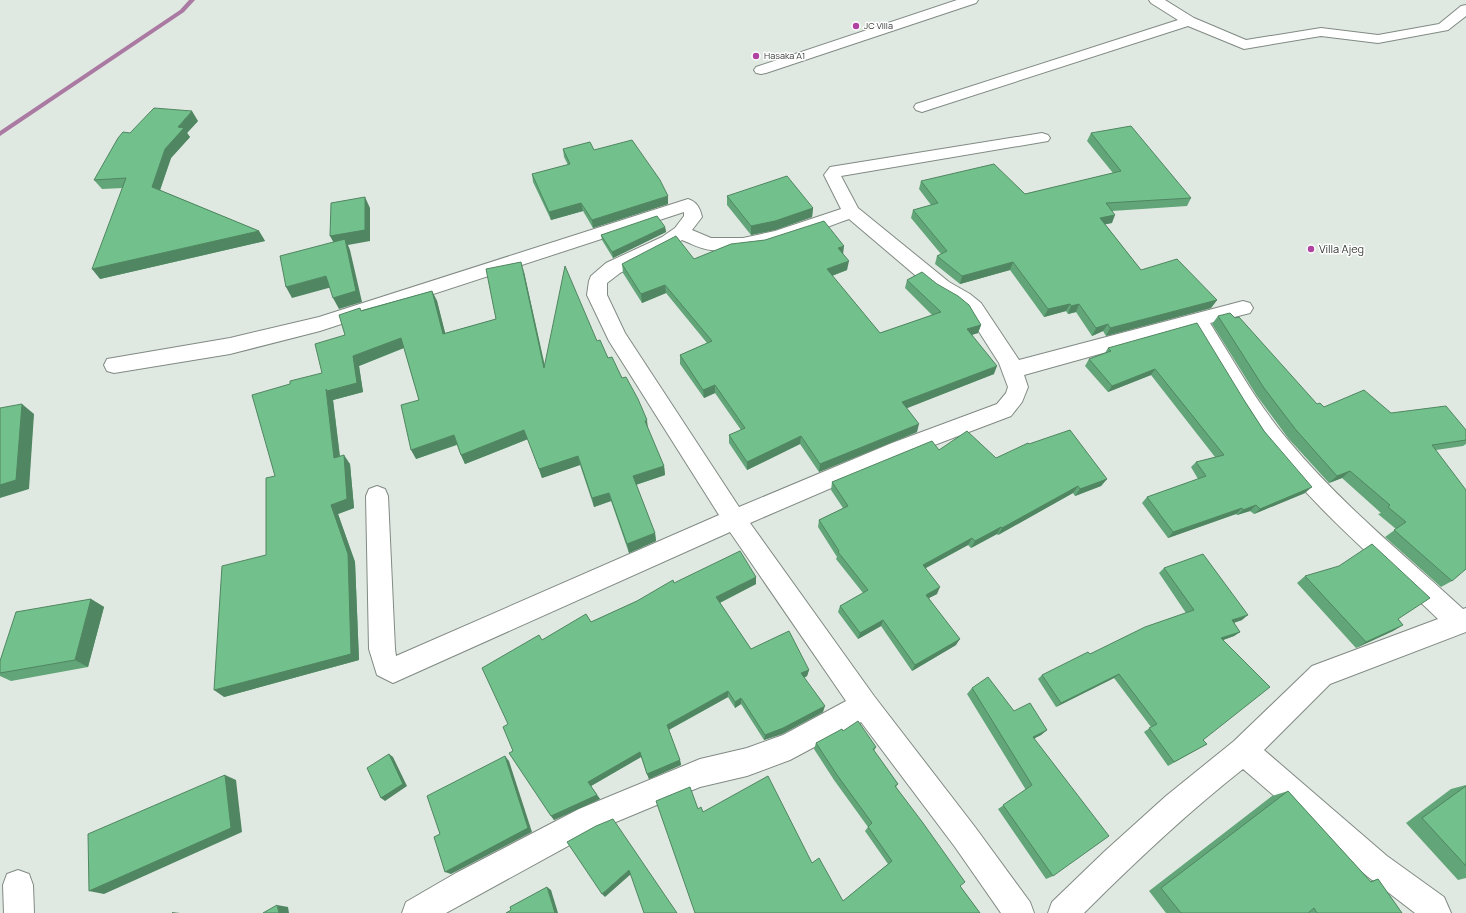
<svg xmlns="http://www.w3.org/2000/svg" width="1466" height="913" font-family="Manrope,sans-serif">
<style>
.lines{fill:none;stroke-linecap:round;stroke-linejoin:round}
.stream{fill:#aa7aa2;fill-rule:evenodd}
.street-casing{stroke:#818a83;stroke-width:2}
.street{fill:#fff;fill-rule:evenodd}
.wall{fill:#62a578}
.shaded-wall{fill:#508661}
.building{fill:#72c08b;stroke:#508661}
.poi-dot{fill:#b043a2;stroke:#fff;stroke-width:1.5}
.labels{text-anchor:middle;stroke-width:3;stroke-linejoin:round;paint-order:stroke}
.far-poi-label{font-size:9px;fill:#343835;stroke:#fff;text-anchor:start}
.poi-label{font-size:11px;fill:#343835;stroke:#fff;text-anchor:start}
</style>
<rect width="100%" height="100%" fill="#dfe9e1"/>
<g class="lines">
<path class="stream" d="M189,0H195L184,12L0,136V131L180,10Z"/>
<defs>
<g id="street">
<path d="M957,0H978L976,3L766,73L761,74L756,73L754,70L756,67Z"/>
<path d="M1149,0H1165L1194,18L1246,40L1321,28L1378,35L1439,24L1461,6L1466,5V16L1448,30L1378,43L1321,36L1244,49L1188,26L928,110L922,112L916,110L914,107L916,104L1178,20L1151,3Z"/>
<path d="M1042,133L1048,135L1050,138L1048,141L841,176L858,208L949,282L970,294L981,303L1019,360L1243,301L1250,303L1253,308L1250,313L1210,323C1235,363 1257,403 1287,439C1339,502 1403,554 1463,609L1466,608V632L1330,684L1264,750L1387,856L1444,897L1451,913H1415L1367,876L1243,769C1187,813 1135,862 1084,913H1048L1052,902L1105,851L1166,796L1234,741L1312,666L1438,619C1381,564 1319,513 1271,451C1241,412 1218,369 1193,328L1024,375L1028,387L1022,402L1011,416L908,455L750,523L874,696L975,827L1030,902L1034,913H1001L955,847L861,722L790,760L747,776L700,787L599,829L446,913H402L406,902L456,873L579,809L700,759L747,748L783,735L846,701L730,532L393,683L377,675L369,649L366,496L369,489L377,486L385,489L388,496L395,649L396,656L719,515L609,341L587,295L589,281L591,276L606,263L662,237L675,228L684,216V212L320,331L230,354L114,373L107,371L104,365L107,359L230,338L319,317L688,199C697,202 700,208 702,217L692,230L711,238H743L775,231L841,209L824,175L830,167ZM849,219L935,292L956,304L967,313L999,363L1008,387L1006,393L997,404L892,443L739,507L625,333L607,295V283L620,273L674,245L682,240C692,244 701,249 711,250C758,257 806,234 849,219Z"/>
<path d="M18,870L29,874L33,885L34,913H4L3,885L7,874Z"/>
</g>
</defs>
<use href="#street" class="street-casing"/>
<use href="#street" class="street"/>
</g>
<g class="wall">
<path d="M198,121L187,133L190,137L171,158L160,190L259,231L265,241L100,279L123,188L102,189L94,180L130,133Z"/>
<path d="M1091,133L1191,198L1187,206L1112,211V223L1105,224L1141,270L1217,300L1211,308L1106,336L1103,331L1092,336L1076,312L1068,314L1066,311L1044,317L1010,270L960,284L935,264L937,256L941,254L911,218L913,210L931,205L919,189L921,181L1025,194L1113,173L1087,141Z"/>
<path d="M563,149L594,150L668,204L593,228L583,211L551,220L533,182L532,174L568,165L564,157Z"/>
<path d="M727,196L813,208L812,217L775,230L751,235L727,205Z"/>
<path d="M665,227L666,232L613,258L602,240L601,235Z"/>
<path d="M843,254L847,270L832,276L880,333L932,315L905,288L907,280L981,325L978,333L972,335L994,374L906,408L917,432L819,472L800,444L747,470L729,443V435L741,430L715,393L704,398L680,364V355L707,343L666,293L642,303L623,273L622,264L694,259Z"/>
<path d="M524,272L545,366L597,341L622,378L648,429L664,466L665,475L636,485L655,533L656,541L629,553L611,501L594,507L580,465L542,478L528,439L465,464L461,455L457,445L416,459L419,400L404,348L359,366L363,392L333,400L340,456L350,464L354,508L338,514L355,562L359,660L224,697L266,555L275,476L290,384L322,373L345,335L362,310L432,291L437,301L445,333L496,319Z"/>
<path d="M1218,316L1317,404L1324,407L1391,413L1466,430V444L1463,446L1436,450L1452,581L1441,587L1385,537L1396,529L1378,514L1381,513L1342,478L1329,483L1288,438L1257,396L1212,324Z"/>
<path d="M1108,348L1244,400L1305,493L1254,514L1250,511L1237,515L1236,514L1168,538L1142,503L1147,497L1198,479L1191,467L1196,462L1215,457L1151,375L1108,392L1085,366L1089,359L1105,353Z"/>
<path d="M1029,444L1107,479L1101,486L1075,496L1073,493L998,535L997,534L971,548L968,545L926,568L937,594L929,598L956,645L912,671L881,626L858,639L838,612L840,606L863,593L836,559L837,557L818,527L819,520L843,508L831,490L832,482L939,450L996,458Z"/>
<path d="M1164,568L1242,620L1234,623L1240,632L1234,636L1223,640L1203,740L1207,744L1168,766L1144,732L1151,727L1114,678L1056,707L1038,679L1042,675L1090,654L1186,613L1159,573Z"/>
<path d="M1305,576L1398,619L1403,625L1393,631L1356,648L1297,583Z"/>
<path d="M674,583L756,584L720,603L751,649L809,670L807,676L804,678L823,712L782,734L764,740L741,704L735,708L728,697L669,730L680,760L681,765L649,779L641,757L591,786L600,799L554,820L513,751L508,724L542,640L591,622L637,601Z"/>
<path d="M91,599L104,607L88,667L11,681L0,676V661Z"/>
<path d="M972,688L1047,730L1041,735L1035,738L1053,876L1046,879L998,809L1026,790L967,694Z"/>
<path d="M843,731L876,747L874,751L898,784L896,787L960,886L980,913H695L698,809L812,863L843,901L888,864L865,831L868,827L834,780L814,749L816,743Z"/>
<path d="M1466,785V878L1458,880L1406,823L1451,789Z"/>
<path d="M1288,791L1370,881L1378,879L1402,913H1166L1149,891L1272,796Z"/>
</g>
<g class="shaded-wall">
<path d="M192,111L198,121L187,133L190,137L171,158L158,196L152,187L165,149L178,127Z"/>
<path d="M668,196V204L593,228L592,220Z"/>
<path d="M365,197L370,208V241L348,245L350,250L362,302L339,309L333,298L336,247L330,236Z"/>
<path d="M581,203L583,211L551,220L549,212Z"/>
<path d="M813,208L812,217L775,230L751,235V226Z"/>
<path d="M1115,215L1112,223L1097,226L1100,218Z"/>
<path d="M665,227L666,232L613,258L612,252Z"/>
<path d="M259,231L265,241L100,279L92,269Z"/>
<path d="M844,246L843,255L838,248Z"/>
<path d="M849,261L847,270L826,278L827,269Z"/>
<path d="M521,262L524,272L547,377L544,368Z"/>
<path d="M1013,262L1010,270L960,284L962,276Z"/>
<path d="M326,276L332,287L292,298L286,287Z"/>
<path d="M665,285L666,293L642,303L641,294Z"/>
<path d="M432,291L437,301L448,344L443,334Z"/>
<path d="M1217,300L1211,308L1106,336L1110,328Z"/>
<path d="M1070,304L1066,311L1044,317L1048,309Z"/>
<path d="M1079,304L1076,312L1068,314L1071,306Z"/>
<path d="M1108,324L1103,331L1092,336L1096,328Z"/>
<path d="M981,325L978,333L964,337L967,329Z"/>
<path d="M401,338L406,347L359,366L363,392L333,400L341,467L334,458L326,389L353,356Z"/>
<path d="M997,366L994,374L900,411L902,402Z"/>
<path d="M1155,369L1151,375L1108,392L1112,386Z"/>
<path d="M715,385V393L704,398L703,390Z"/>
<path d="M22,404L34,414L29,489L0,498V485Z"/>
<path d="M647,420L648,429L645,421Z"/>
<path d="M919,424L917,432L819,472L820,464Z"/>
<path d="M524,430L528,439L465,464L461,455Z"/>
<path d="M454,435L458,444L416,459L411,450Z"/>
<path d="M801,436L800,444L747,470V462Z"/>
<path d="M344,455L350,464L354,508L338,514L355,562L359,660L224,697L214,690L331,505Z"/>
<path d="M578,456L580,465L542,478L539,469Z"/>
<path d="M664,466L665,475L635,485L633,476Z"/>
<path d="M1350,471L1342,478L1329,483L1337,476Z"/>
<path d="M1107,479L1101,486L1075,496L1080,489Z"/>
<path d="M1078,486L1073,493L998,535L1002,528Z"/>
<path d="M1312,487L1305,493L1254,514L1260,509Z"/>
<path d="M609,493L611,501L594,507L592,498Z"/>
<path d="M1256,505L1250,511L1237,515L1243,510Z"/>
<path d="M1242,508L1236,514L1168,538L1173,532Z"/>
<path d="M1001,527L997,534L971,548L975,541Z"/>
<path d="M655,533L656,541L629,553L627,544Z"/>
<path d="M972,538L968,545L920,571L923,565Z"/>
<path d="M756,577V584L717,604L716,597Z"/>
<path d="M940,587L937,594L923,601L926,595Z"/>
<path d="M91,599L104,607L88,667L75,660Z"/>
<path d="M1248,615L1242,620L1226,625L1232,620Z"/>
<path d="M883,620L881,626L858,639L860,633Z"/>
<path d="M1403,625L1393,631L1356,648L1366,642Z"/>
<path d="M1240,632L1234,636L1215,643L1221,638Z"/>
<path d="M960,639L956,645L912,671L915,665Z"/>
<path d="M809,670L807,676L800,680L801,673Z"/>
<path d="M1119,674L1114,678L1056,707L1061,703Z"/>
<path d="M728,691V697L668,730L667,725Z"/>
<path d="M741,698V704L735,708V702Z"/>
<path d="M825,706L823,712L782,734L764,740L765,735Z"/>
<path d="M1047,730L1041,735L1027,742L1033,737Z"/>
<path d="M640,752L641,757L591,786L588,782Z"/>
<path d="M389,754L393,757L407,786L385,801L381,798Z"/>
<path d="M505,756L509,761L532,832L451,874L445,872Z"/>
<path d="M680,760L681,765L649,779L647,774Z"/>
<path d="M225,775L236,780L242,832L104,894L89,891Z"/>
<path d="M597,795L600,799L554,820L551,816Z"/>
<path d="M629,870L631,874L605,897L602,894Z"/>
<path d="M547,887L551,890L558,913H555Z"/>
<path d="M277,905L288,907L289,913H279Z"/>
<path d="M172,912L180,913H172Z"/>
</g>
<g class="building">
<path d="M154,108L192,111L178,127L184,128L165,149L152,187L259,231L92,269L126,178L94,180L118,138L123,132L130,133Z"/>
<path d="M1131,126L1191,198L1106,203L1115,215L1100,218L1141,270L1177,259L1217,300L1110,328L1108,324L1096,328L1079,304L1071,306L1070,304L1048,309L1013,262L962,276L937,256L947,251L913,210L938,203L921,181L994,164L1025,194L1121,171L1091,133Z"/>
<path d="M632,140L660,180L668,196L592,220L581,203L549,212L532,174L570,164L563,149L590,142L594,150Z"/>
<path d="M787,176L813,208L775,221L751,226L727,196Z"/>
<path d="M365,197V230L330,236L331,203Z"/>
<path d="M657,216L665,227L612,252L601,235Z"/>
<path d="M824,221L844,246L838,248L849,261L827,269L880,333L941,312L907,280L922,272L937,284L958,296L969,305L981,325L967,329L997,366L902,402L919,424L820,464L801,436L747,462L729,435L745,428L715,385L703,390L680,355L712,341L665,285L641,294L622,264L676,236L694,259L731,244L765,240Z"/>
<path d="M345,239L356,291L333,298L326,276L286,287L280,256Z"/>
<path d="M521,262L544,368L565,266L597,341L600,340L608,358L612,357L622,378L626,377L638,399L647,420L645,421L664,466L633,476L655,533L627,544L609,493L592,498L578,456L539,469L524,430L461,455L454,435L411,450L401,405L419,400L401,338L353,356L357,383L327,391L326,389L334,458L344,455L347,499L331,505L348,554L351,654L214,690L222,566L266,555V478L275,476L252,395L290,384V381L322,373L315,344L345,335L339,315L360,308L361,311L432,291L443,334L496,319L486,269Z"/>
<path d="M1230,313L1235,318L1239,317L1317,404L1320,403L1324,407L1364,390L1391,413L1446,406L1466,430V440L1432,445L1466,490V569L1452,581L1394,530L1406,522L1388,507L1390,505L1350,471L1337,476L1296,430L1264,388L1218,316Z"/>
<path d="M1197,323L1244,400L1264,431L1312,487L1260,509L1256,505L1243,510L1242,508L1173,532L1147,497L1206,476L1196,462L1224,455L1155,369L1112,386L1089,359L1111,351L1108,348Z"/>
<path d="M22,404L16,480L0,485V408Z"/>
<path d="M1070,430L1107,479L1080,489L1078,486L1002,528L1001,527L975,541L972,538L923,565L940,587L926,595L960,639L915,665L883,620L860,633L840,606L868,590L838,552L839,551L819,520L848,506L832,482L932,441L939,450L967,431L996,458L1028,443L1029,444Z"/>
<path d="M1372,544L1430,598L1398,619L1403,625L1366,642L1305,576L1339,566Z"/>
<path d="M740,551L756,577L716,597L751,649L789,631L809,670L801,673L825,706L783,728L765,735L741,698L735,702L728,691L667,725L680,760L647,774L640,752L588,782L597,795L551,816L509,753L513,751L503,727L508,724L482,668L539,635L542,640L586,614L591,622L637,601L673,580L674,583Z"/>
<path d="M1203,554L1248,615L1232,620L1240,632L1221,638L1270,687L1203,740L1207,744L1174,762L1149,728L1157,724L1119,674L1061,703L1042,675L1088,652L1090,654L1145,627L1194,610L1164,568Z"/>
<path d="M91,599L75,660L0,673V661L16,612Z"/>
<path d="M988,677L1014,711L1030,703L1047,730L1033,737L1109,836L1053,876L1003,805L1032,785L972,688Z"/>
<path d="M858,721L876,747L873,749L898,784L895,786L923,823L965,882L960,886L980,913H695L656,801L690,787L698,809L701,807L703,812L768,776L812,863L819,858L843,901L892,861L868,827L872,823L837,775L816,743L842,729L843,731Z"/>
<path d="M389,754L403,784L381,798L367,768Z"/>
<path d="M505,756L528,828L445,872L434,837L440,834L427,796Z"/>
<path d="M225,775L231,828L89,891L88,834Z"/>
<path d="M1466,786V866L1422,818Z"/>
<path d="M1288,791L1371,882L1378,879L1402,913H1317L1314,908L1308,913H1181L1161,888Z"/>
<path d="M613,819L677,913H644L629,870L602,894L567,842L596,826Z"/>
<path d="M547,887L555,913H506L511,910L510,907Z"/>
<path d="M277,905L279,913H263Z"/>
</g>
<g class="poi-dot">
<circle cx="856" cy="26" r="4"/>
<circle cx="756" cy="56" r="4"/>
<circle cx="1311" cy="249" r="4"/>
</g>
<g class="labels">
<g class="far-poi-label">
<text x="864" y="29">JC Villa</text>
<text x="764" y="59">Hasaka A1</text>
</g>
<g class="poi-label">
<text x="1319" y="253">Villa Ajeg</text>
</g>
</g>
</svg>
